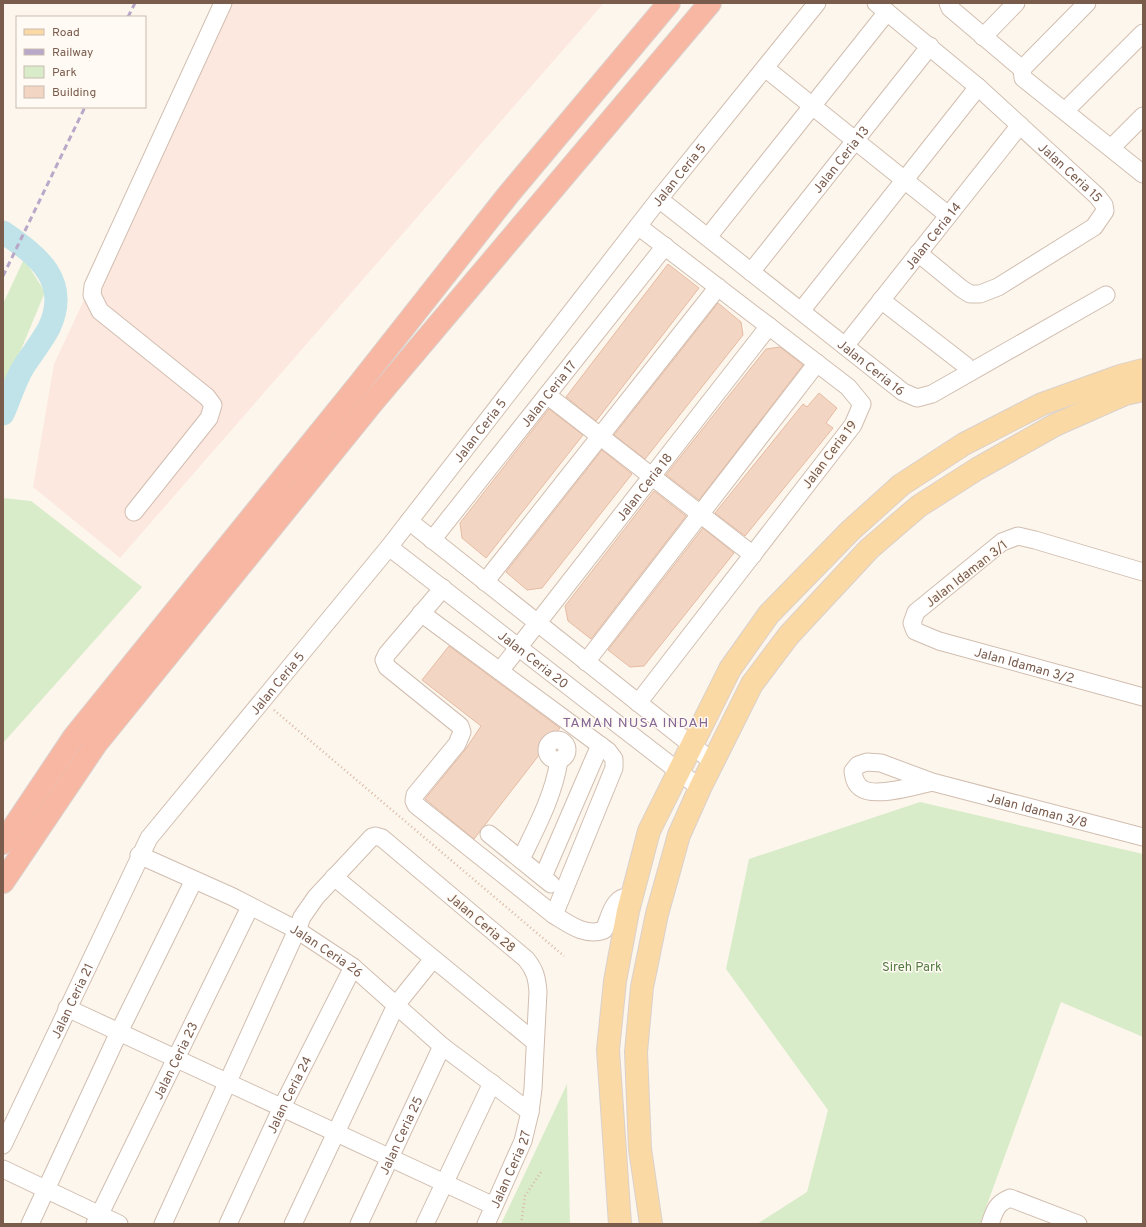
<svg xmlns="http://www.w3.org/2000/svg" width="1146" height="1227" font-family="Overpass,sans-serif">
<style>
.commercial{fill:#fde8e0}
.green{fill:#d8ecc9}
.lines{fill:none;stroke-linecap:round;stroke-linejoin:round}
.river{stroke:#bfe3e8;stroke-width:23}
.building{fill:#f3d5c3;stroke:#e6bba3}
.minor-casing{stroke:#d1beb0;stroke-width:19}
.major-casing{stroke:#dad1cd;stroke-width:24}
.highway-casing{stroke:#dad1cd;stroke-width:24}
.path{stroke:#d9b8a5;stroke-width:2.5;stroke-dasharray:1 3;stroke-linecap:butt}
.minor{stroke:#fff;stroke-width:17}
.major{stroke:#fbd9a5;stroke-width:22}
.highway{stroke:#f7b7a3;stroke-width:22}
.rail{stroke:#b9a8c9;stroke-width:3;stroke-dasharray:6 4;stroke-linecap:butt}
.labels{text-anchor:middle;stroke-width:3;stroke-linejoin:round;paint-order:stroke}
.street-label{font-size:13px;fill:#7a5c4d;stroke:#fffaf3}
.park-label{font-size:13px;fill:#537a41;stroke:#fffaf3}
.neighbourhood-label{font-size:14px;letter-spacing:1px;fill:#846695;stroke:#fffaf3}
</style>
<rect width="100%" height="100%" fill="#fdf6ec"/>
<path class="commercial" d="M223,3H604L120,558L33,487L54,364Z"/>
<g class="green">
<path d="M24,259L45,292L3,393V304Z"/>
<path d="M3,498L31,501L142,587L3,743Z"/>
<path d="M920,802L1143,854V1037L1061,1002L980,1224H757L807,1192L828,1110L726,969L749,859Z"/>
<path d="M567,1084L570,1224H501Z"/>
</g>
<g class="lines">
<path class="river" d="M3,232C38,256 71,281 49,328C42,341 32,354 24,366C15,380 10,399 3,414"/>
</g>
<g class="building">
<path d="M668,264L699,288L596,421L566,397Z"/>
<path d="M718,303L741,322L743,335L645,459L614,435Z"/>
<path d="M780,347L803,365L699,500L666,475L766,349Z"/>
<path d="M819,393L837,408L826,423L833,428L745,536L715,513L803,404L807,407Z"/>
<path d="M549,409L583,435L486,558L462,538L460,523Z"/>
<path d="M602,450L632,474L542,588L527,590L506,572Z"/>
<path d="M654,491L686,516L591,639L568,621L565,606Z"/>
<path d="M703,528L734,553L644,666L630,667L608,650Z"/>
<path d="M449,646L560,728L474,839L425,799L465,750L481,726L422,680Z"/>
</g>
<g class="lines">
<defs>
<g id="minor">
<path id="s1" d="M876,3L978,87L1097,196L1104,205L1105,211L1094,227L998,287L980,294H970L962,289L918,253"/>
<path d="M948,3L950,8L1022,69L1023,78L1143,174"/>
<path d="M983,37L1016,3"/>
<path d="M765,68L948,215"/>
<path d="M1022,69L1087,3"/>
<path d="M1065,111L1143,33"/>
<path d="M1111,148L1143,116"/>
<path id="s2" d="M659,199L903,392L917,398L932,394L1106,295"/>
<path d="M638,226L848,387L862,404L853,425L638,703"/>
<path d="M708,237L887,12"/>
<path id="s3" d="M751,272L930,46"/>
<path d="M881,300L965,365L970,372"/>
<path d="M801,311L978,87"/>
<path id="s4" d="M845,346L1020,125"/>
<path d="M547,395L753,555"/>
<path d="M134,512L209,418L213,405L207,397L100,311L92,295L93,286L223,3"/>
<path d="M409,521L713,762"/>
<path id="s5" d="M432,540L665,246"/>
<path id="s6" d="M389,547L700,788"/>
<path id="s7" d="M1143,572L1035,540L1018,536L1002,542L916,612L912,623L915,631L939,641L1143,697"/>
<path d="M485,582L718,287"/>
<path d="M443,588L387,654L384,660L387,667L460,726L462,732L457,744L415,795L414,801L416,805L554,915C569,924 585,937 604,930C610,917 613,894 632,897"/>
<path d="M421,613L608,751L614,759V768L554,915"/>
<path d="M586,662L817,363"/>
<path id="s8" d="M500,671L769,326"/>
<circle cx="557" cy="750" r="10"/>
<path id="s9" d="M932,782C915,786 874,798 861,788C855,784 854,778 853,771L858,765L867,762L881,763L932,782L1143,837"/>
<path d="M489,834L551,884"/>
<path id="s10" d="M139,855L233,897L297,930L353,967L442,1046L530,1112L533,1089L538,992C537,978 535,970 526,959L382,838L375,836L372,837L316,897L302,917L297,930L163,1224"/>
<path d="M521,859C536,828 554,795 559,760"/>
<path d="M334,877L535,1042"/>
<path d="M543,877L600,745"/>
<path d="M67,1008L494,1206"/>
<path id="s11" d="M3,1145L149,838L389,547L659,199L817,3"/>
<path d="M3,1169L119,1224"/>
<path d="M30,1224L119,1032L194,880"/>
<path id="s12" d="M95,1224L250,907"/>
<path id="s13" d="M228,1224L282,1107L353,967"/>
<path d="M293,1224L396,1005L433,959"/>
<path id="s14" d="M359,1224L442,1046"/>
<path d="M425,1224L492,1083"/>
<path id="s15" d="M486,1224L523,1141L530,1112"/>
<path d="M990,1224C995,1210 996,1204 1010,1198L1078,1224"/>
</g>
<g id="major">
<path d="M620,1224L608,1050L615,981L628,911L649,831L730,669L769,614L850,531L901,485L964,444L1042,404L1120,376L1143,370"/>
<path d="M651,1224L640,1149L636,1052L642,987L657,914L679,835L700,788L752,684L789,635L869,549L919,506L977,469L1055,425L1125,394L1143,390"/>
</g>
<g id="highway">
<path d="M3,843L74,737L360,383L508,195L669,3"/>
<path d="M3,882L96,744L373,402L710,3"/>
</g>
</defs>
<use href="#minor" class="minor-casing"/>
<use href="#major" class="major-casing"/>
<use href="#highway" class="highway-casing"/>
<g class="path">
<path d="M274,710L564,956"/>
<path d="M521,1224L525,1196L541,1172"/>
</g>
<use href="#minor" class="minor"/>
<use href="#major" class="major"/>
<use href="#highway" class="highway"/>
<g class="rail">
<path d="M128,17L135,3"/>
<path d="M3,276L85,107"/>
</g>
</g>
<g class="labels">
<g class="street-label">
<text dy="5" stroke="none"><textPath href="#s3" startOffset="144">Jalan Ceria 13</textPath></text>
<text dy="5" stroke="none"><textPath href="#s1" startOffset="258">Jalan Ceria 15</textPath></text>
<text dy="5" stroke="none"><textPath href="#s11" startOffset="1189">Jalan Ceria 5</textPath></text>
<text dy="5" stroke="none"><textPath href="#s4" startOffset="141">Jalan Ceria 14</textPath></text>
<text dy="5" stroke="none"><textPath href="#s2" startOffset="271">Jalan Ceria 16</textPath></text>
<text dy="5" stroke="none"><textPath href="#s5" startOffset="187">Jalan Ceria 17</textPath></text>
<text dy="5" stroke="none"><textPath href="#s11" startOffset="865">Jalan Ceria 5</textPath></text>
<text transform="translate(829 454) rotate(-53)" y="5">Jalan Ceria 19</text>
<text dy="5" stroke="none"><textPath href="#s8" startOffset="234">Jalan Ceria 18</textPath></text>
<text transform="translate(966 573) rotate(-38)" y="5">Jalan Idaman 3/1</text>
<text dy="5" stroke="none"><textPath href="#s6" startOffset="183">Jalan Ceria 20</textPath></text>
<text dy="5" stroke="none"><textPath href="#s7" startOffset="393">Jalan Idaman 3/2</textPath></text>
<text dy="5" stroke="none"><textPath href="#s11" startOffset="541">Jalan Ceria 5</textPath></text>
<text dy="5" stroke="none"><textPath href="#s9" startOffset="287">Jalan Idaman 3/8</textPath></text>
<text transform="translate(482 922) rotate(40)" y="5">Jalan Ceria 28</text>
<text dy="5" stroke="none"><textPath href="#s10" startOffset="211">Jalan Ceria 26</textPath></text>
<text dy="5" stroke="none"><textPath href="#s11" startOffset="160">Jalan Ceria 21</textPath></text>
<text dy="5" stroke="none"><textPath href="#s12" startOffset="182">Jalan Ceria 23</textPath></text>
<text dy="5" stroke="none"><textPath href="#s13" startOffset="143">Jalan Ceria 24</textPath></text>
<text dy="5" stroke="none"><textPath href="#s14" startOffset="98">Jalan Ceria 25</textPath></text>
<text dy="5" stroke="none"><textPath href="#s15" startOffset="60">Jalan Ceria 27</textPath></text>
</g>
<g class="park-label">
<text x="912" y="971">Sireh Park</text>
</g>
<g class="neighbourhood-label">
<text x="636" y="727">TAMAN NUSA INDAH</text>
</g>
</g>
<rect width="1146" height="1227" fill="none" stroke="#7a5c4d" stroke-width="8"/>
<rect x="16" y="16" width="130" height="92" fill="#fffaf3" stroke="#cabbb1"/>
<rect x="24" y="29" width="20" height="6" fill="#fbd9a5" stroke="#cabbb1"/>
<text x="52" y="36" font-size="12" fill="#7a5c4d">Road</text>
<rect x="24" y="49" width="20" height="6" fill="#b9a8c9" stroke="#cabbb1"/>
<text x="52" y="56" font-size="12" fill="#7a5c4d">Railway</text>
<rect x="24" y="66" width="20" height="12" fill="#d8ecc9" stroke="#cabbb1"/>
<text x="52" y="76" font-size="12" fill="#7a5c4d">Park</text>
<rect x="24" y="86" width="20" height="12" fill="#f3d5c3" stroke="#cabbb1"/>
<text x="52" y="96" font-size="12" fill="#7a5c4d">Building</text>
</svg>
